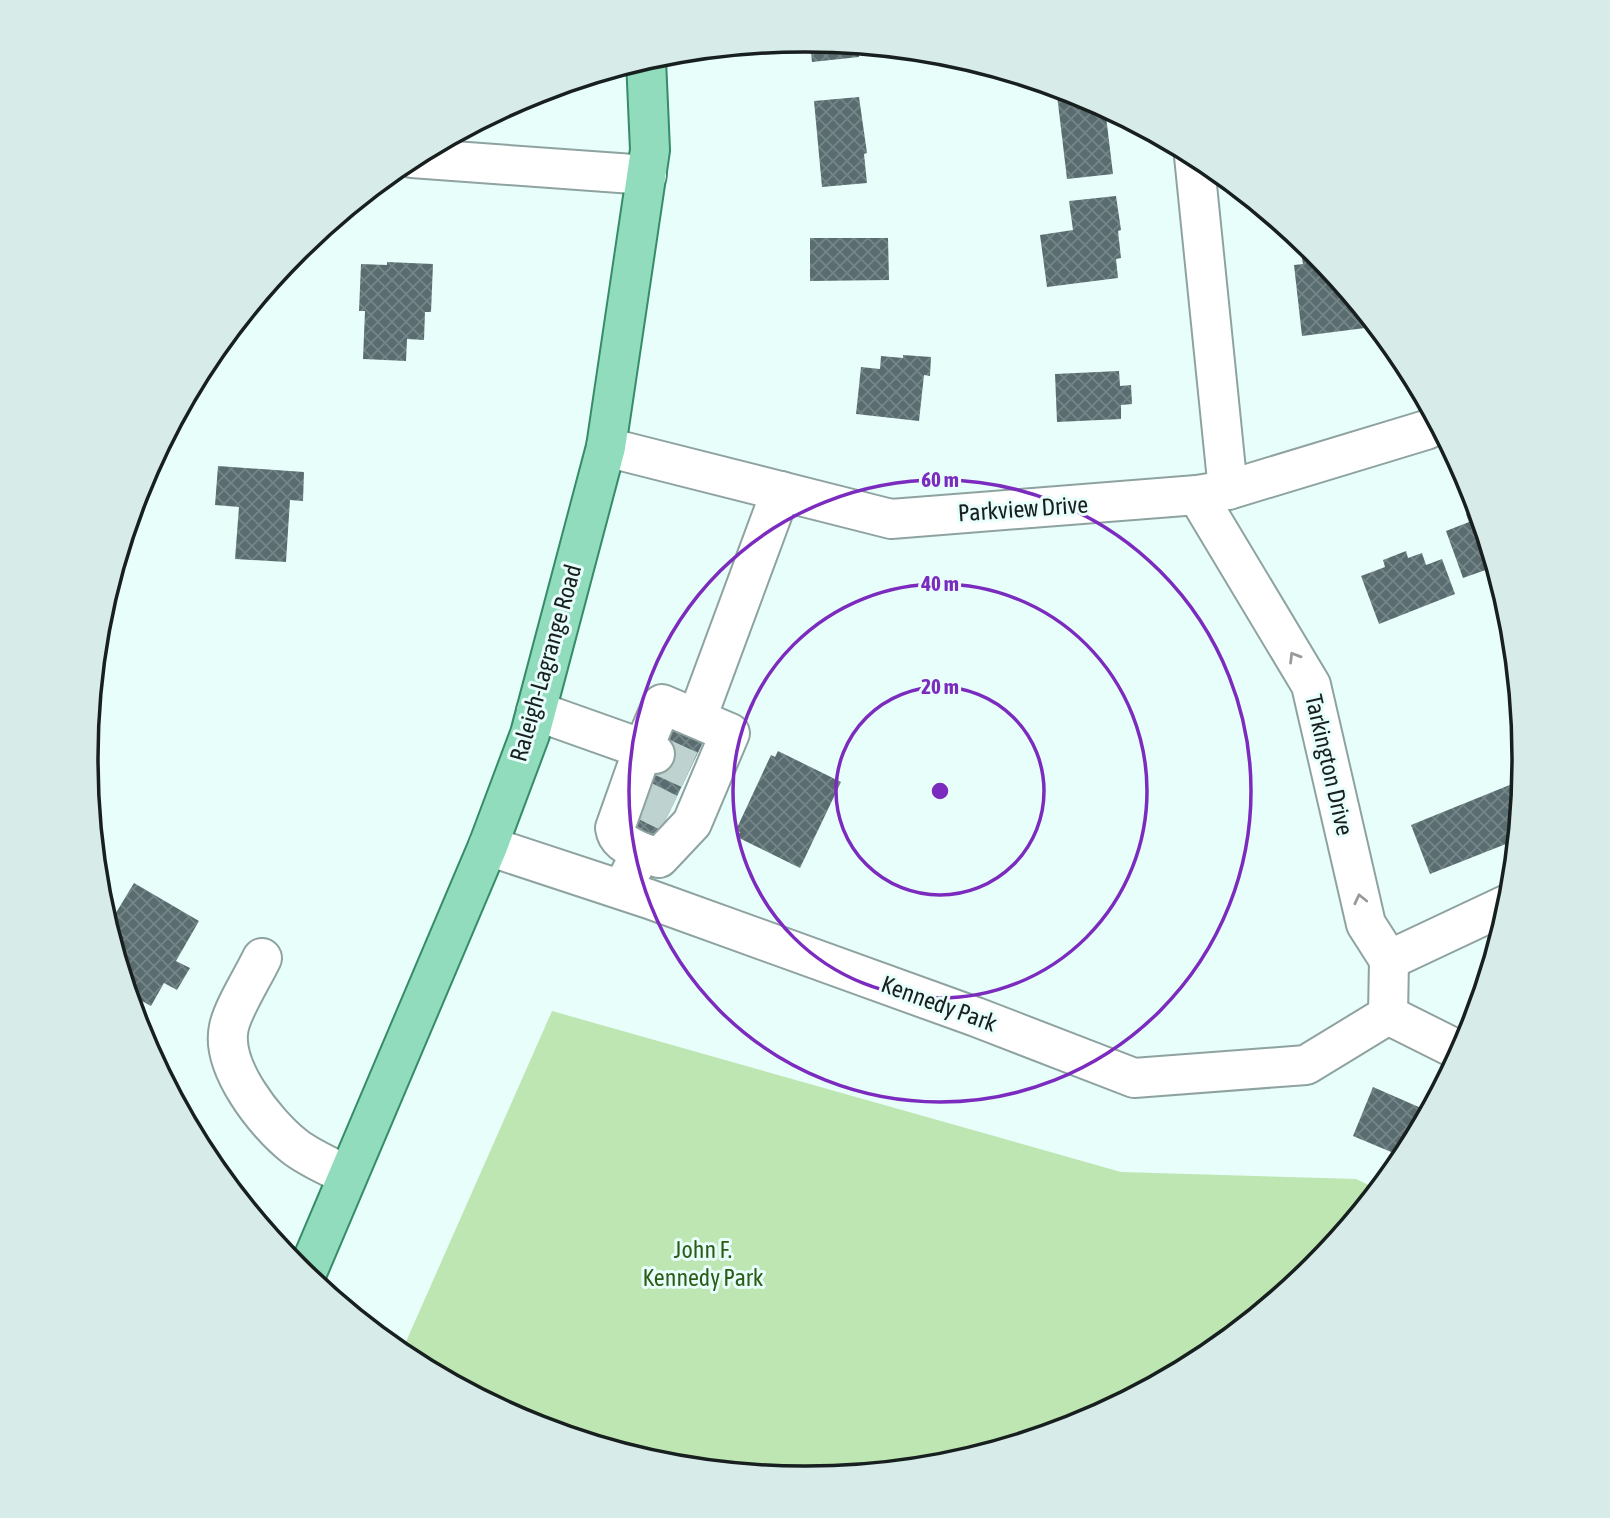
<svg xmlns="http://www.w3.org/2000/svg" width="1610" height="1518" font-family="'Asap Condensed',sans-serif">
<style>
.green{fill:#bee6b2}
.building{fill:url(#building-cross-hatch)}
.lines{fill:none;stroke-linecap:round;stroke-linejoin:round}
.minor-tunnel{stroke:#bed2cf;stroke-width:38;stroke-dasharray:38 19;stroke-linecap:butt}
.minor-casing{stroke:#8ea3a0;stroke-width:42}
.major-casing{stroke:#368b68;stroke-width:42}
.minor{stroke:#fff;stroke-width:38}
.major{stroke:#90dcbc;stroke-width:38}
.oneway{stroke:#979b9a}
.ring{fill:none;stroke:#7b2cbf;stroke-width:3.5}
.labels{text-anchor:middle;stroke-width:6;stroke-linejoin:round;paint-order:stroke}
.street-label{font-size:24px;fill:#18201f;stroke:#e8fefb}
.park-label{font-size:24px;fill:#2b5d17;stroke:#e8fefb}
.rim{fill:none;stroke:#18201f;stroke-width:3.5}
.centre{fill:#7b2cbf;stroke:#e8fefb;stroke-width:3.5}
.ring-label{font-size:21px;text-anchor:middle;font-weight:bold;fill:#7b2cbf;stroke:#e8fefb;stroke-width:6;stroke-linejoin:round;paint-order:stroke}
</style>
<defs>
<pattern id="building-cross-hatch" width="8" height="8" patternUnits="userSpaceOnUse" patternTransform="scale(1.75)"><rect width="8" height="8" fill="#596d70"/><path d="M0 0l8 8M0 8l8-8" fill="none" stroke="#768587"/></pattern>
</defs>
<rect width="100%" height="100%" fill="#e8fefb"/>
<path class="green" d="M552,1011L1121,1172L1356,1179L1377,1189L1313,1268L1204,1357L1080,1423L945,1464L805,1478L664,1464L530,1423L401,1353Z"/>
<g class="building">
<path d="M805,40L858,45L859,57L812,62L810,43L806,44Z"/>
<path d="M1074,93L1105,108L1113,174L1067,179L1057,95Z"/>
<path d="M859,97L867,153L864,154L867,183L822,187L814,101Z"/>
<path d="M1116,196L1121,230L1118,231L1121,258L1116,259L1118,278L1047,287L1040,235L1073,230L1069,201Z"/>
<path d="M810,238H888L889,280L810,281Z"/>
<path d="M1307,246L1373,323V327L1302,336L1294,265L1303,264L1300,247Z"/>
<path d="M387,262L433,264L431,312H425L424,340L407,339L406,361L363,359L365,311H359L361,264L387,265Z"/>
<path d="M903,355L931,357L930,376L924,375L919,421L856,414L861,367L880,369L881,356L903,358Z"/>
<path d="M1119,371L1120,386L1131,385L1132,404L1121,405V419L1057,422L1055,374Z"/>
<path d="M218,466L304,472L303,501L290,500L286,562L235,559L239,507L215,505Z"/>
<path d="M1477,510L1494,567L1463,578L1446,531L1469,522L1466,514Z"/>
<path d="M1406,551L1408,558L1422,553L1426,565L1442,559L1455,594L1379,624L1361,576L1385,567L1383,560Z"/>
<path d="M673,717L707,734L652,848L617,831Z"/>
<path d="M778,751L841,782L800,868L737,837L740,832L736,830L771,755L775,757Z"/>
<path d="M1522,780L1516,840L1430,874L1411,825Z"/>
<path d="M134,883L199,921L176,961L190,968L177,990L164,983L151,1006L129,994L108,926Z"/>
<path d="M1373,1087L1428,1111L1403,1157L1353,1136Z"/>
</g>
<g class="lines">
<g class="minor-tunnel">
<path d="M655,754L690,770"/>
<path d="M635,796L669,813"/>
</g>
<defs>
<g id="minor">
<path d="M1194,156L1228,490"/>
<path d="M412,158L647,175"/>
<path d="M606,447L891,519L1197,495L1228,490L1426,430L1437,424"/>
<path d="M1197,495L1311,685L1366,924L1389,960L1388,1015"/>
<path d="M536,711L643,749L662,704L730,733L692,823L659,858L641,852"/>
<path d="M697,718L781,491"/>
<path d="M488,846L649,899L976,1017L1134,1078L1306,1065L1388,1015"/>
<path d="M629,876L641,852C629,846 617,842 615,828L643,749L655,754"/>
<path d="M262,958C253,977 233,1008 229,1027C220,1066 265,1123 294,1146C309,1158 329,1166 346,1175"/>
<path d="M1389,960L1508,904"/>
<path d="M1388,1015L1460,1051"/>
</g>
<path id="major" d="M306,1275L488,846L530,734L606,447L650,150L646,60"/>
</defs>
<use href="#minor" class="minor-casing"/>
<use href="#major" class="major-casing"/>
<use href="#minor" class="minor"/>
<use href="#major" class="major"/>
</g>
<defs><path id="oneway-chevron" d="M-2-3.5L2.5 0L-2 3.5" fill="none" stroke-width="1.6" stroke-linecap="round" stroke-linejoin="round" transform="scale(1.75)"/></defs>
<g class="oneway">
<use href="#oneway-chevron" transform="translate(1294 657) rotate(-121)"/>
<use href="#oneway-chevron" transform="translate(1360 899) rotate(-103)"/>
</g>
<g class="ring">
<circle cx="940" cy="791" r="104"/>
<circle cx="940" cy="791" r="207"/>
<circle cx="940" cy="791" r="311"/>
</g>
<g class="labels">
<g class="street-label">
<text transform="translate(1023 509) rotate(-4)" y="8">Parkview Drive</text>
<text transform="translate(546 663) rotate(-74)" y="8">Raleigh-Lagrange Road</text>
<text transform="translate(1329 765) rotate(77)" y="8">Tarkington Drive</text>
<text transform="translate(939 1004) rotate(20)" y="8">Kennedy Park</text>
</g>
<g class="park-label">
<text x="703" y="1258">John F.<tspan x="703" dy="28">Kennedy Park</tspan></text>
</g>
</g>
<path d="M0 0H1610V1518H0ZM804 52H806A706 706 0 0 1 1512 758V760A706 706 0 0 1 806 1466H804A706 706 0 0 1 98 760V758A706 706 0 0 1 804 52Z" fill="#d7ece9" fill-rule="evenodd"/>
<path class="rim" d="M804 52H806A706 706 0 0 1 1512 758V760A706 706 0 0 1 806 1466H804A706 706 0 0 1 98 760V758A706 706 0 0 1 804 52Z"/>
<circle cx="940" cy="791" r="10" class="centre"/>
<g class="ring-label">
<text x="940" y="487">60 m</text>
<text x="940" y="591">40 m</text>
<text x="940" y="694">20 m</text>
</g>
</svg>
